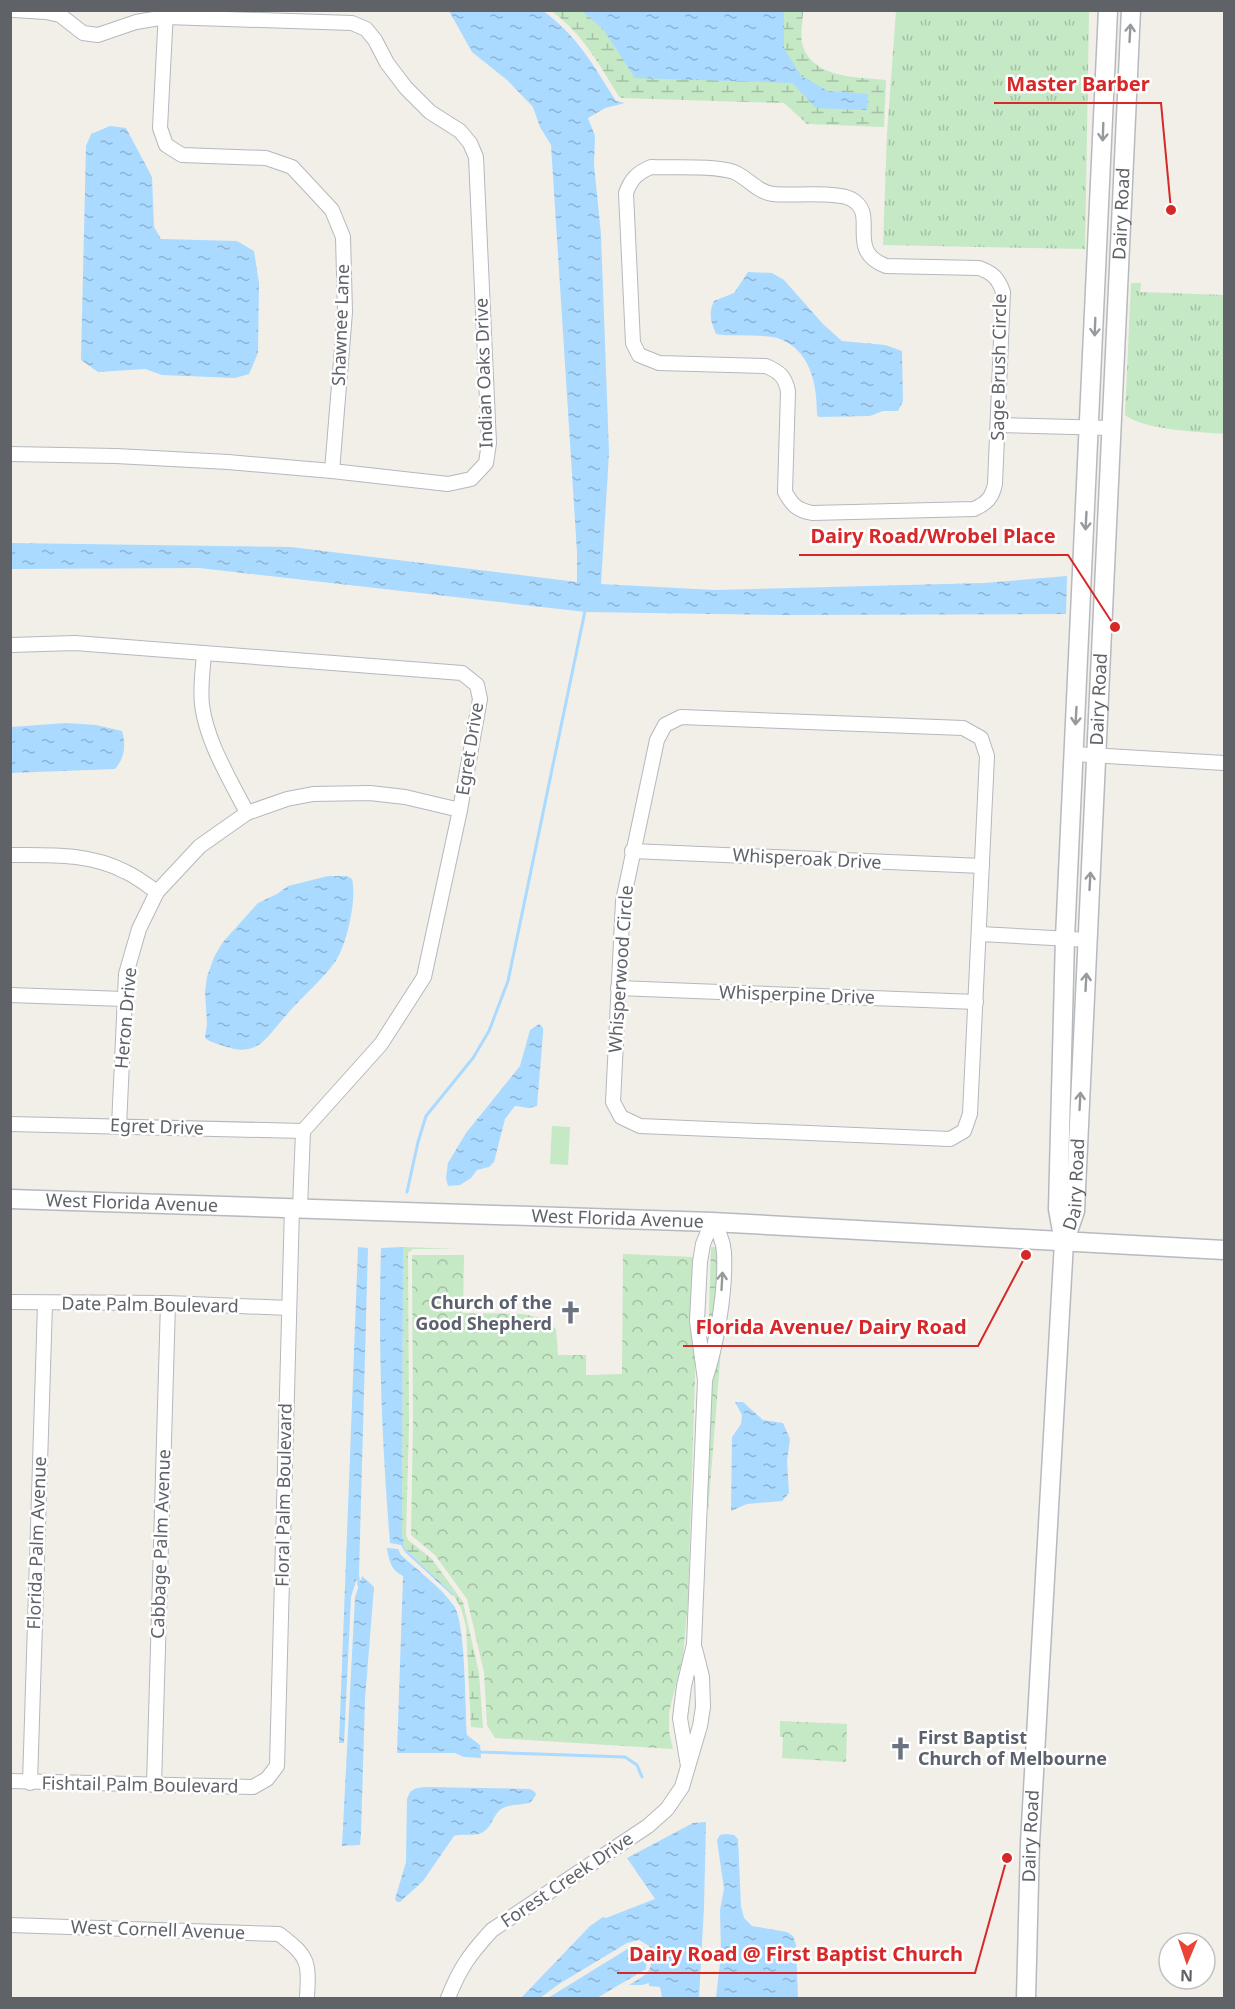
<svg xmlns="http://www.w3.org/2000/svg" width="1235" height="2009" font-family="'Noto Sans',sans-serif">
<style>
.grass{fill:url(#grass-tufts)}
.forest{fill:url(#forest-crowns)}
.wetland{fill:url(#wetland-marsh)}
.garden{fill:#c5e8c5}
.water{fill:url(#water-ripples)}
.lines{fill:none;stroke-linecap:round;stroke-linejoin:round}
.stream{stroke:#aadaff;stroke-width:3}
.street-casing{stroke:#b5b8bc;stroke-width:16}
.secondary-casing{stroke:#b6babf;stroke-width:21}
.street{stroke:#fff;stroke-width:14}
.secondary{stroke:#fff;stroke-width:18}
.oneway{stroke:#979a9d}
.labels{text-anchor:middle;stroke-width:5;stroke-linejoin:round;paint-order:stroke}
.street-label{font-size:18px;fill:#5f6368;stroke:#fff}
.worship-label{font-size:18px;font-weight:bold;fill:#5b616d;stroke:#fff;text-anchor:end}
.leader{fill:none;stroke:#d62828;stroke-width:2}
.callout-dot{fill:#d62828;stroke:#fff;stroke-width:2}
.callout-label{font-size:20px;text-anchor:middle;font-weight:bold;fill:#d62828;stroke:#fff;stroke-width:5;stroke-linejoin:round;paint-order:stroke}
</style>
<defs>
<pattern id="grass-tufts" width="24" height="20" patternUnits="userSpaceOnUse" patternTransform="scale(1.5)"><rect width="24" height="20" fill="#c5e8c5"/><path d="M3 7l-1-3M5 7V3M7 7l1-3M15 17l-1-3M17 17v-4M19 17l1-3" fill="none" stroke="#a3c0a4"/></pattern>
<pattern id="forest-crowns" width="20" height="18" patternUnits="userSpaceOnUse" patternTransform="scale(1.5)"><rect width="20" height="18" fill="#c5e8c5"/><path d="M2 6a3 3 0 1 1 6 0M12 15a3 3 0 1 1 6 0" fill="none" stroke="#a3c0a4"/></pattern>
<pattern id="wetland-marsh" width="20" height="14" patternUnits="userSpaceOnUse" patternTransform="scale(1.5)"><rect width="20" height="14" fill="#c5e8c5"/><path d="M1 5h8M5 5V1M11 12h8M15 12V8" fill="none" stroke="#a3c0a4"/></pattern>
<pattern id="water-ripples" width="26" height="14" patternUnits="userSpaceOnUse" patternTransform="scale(1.5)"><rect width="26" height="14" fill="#aadaff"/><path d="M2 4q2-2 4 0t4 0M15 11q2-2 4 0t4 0" fill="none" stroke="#8eb4d2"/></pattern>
</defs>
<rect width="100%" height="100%" fill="#f1efe8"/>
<g class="grass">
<path d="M896,11H1089L1085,249L883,245L887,134Z"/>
<path d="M1131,283H1141L1140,292L1224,295V434C1200,432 1144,430 1125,415Z"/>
</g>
<g class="forest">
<path d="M711,1247L729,1248L708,1512L705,1446Z"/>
<path d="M623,1254L695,1257L696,1345L688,1599L683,1656L669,1712V1731L673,1749L495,1738L487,1725L484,1672L467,1599L435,1555L411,1535L413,1424L412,1255H464L463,1313L523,1314L541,1318L556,1329L558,1355H586V1375L622,1374Z"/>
<path d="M780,1721L847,1724L846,1762L782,1758L783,1737H780Z"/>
</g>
<g class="wetland">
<path d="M551,11H803C803,20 800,34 802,43C811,79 858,77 886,80L884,127L807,124L784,103L620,98C600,66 582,32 551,11Z"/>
<path d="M403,1247L457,1249H413L408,1253L409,1424L406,1535L408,1540L432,1559L463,1602L479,1673L483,1728L471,1727L466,1626L461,1608L453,1594L404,1548L402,1533Z"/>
</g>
<path class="garden" d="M552,1126L570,1127L568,1165L550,1164Z"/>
<g class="water">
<path d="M542,10C578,36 593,65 616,101L625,103L605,108L588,118L595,136L594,165L601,234L609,453L601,584L715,590L984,583L1067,576L1066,614L782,615L586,612L199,568L11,569V543L291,547L577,582V552L551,145L540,127L533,107L507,80L472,52L449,11Z"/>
<path d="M582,11H784V48L801,76L828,91L868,94L867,110L816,108L792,83L635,78L603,29Z"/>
<path d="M110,126L126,128L152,177L154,227L161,239L237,241L254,251L259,283L258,353L249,374L235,378L162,375L145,369L98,372L81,360L86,146L91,134Z"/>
<path d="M748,272L772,273L784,280L823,324L842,341L885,345L902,351L903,401L898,411H883L870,416L819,417L817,415C817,385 811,349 777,338C763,334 733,337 716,334C711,322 708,314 714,301L734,293Z"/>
<path d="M66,723L96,725L122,731C126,746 125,757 115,769L11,773V727Z"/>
<path d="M328,876H347L352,879C357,899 347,945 335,962C321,981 303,996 288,1013C267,1036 259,1060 221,1045C215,1043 210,1042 205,1038L207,1023L205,992L207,977L214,957L223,942L258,903L277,894L288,886Z"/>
<path d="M539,1024L543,1028V1034L537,1106L529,1108L515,1106L505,1119L494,1162L489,1167L477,1170L471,1178L460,1185L448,1186L446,1178L448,1163L466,1133L520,1066L530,1030Z"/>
<path d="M358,1247L368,1248L359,1572L351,1597L344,1743H339Z"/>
<path d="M403,1247L402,1533L404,1548L453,1594L454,1597L405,1552L401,1545L390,1543C382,1445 378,1346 381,1248Z"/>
<path d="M735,1402H743L763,1420L783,1423L790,1439L787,1461L789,1493L782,1501L747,1504L731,1511L732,1437L741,1424L742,1415Z"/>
<path d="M387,1548L398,1549L401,1555C417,1570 442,1588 454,1606C466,1624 465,1709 467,1735L480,1745L481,1758L464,1757L455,1753H397L403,1576C391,1570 389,1561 387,1548Z"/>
<path d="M362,1576L374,1587L365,1699L361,1833L360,1845L342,1846L355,1597Z"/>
<path d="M425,1787L530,1789L535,1792L536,1795L530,1803C521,1805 509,1804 501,1809C493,1815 492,1827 483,1832C475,1837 464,1833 454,1836L423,1881L400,1902H397L395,1899L406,1862L407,1799C410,1789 415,1788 425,1787Z"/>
<path d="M706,1822L704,1907L699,1998H662L660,1987L649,1986V1983L642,1985H629C649,1973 655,1971 649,1946L639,1940L627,1943L559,1984L540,1998H521L590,1926L603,1917L606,1918L655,1899L627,1858L693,1823Z"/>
<path d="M726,1834L734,1835L738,1839L741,1906L744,1918L752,1926L787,1932L793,1936L796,1945L798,1998H716L721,1954L720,1910L724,1889L717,1840L720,1835Z"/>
<path d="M639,1946L645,1948L647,1957L646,1969L597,1998H548L629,1948Z"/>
</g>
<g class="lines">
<g class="stream">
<path d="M407,1192L418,1142L426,1116L473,1058L489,1031L508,981L585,611"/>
<path d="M357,1572L359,1585"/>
<path d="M477,1750L480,1752L625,1757L637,1765L642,1777"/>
</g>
<defs>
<g id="street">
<path d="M166,10L160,128L166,145L182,155L266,158L292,167L332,210L343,237L345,312L332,471"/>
<path d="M651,167C673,168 715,165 734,172C748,178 757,192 773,194C792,196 837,191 851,199C880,214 844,250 886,266L979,268C993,273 998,278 1003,292L995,484C992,498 987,503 974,509L812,513C797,510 792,505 785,492L788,391C785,377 780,372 766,366L659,363L639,355L633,343L626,193C631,179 637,173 651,167Z"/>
<path d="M998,425L1111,428"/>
<path d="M10,454L116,456L228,462L332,471L448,484L471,479L486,463L489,443L476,157L470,143L460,131L430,112L406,88L387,63L375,40L366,29L352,23L166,17L136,22L98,35L83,33L60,15L46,12L14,10"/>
<path d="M10,645L75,643L462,673L477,685L480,699L460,810L424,977L381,1044L303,1131L10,1124"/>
<path d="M204,653C203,669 200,688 202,705C207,743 230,779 247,813"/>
<path d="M681,717L963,728L981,738L987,756L970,1114L964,1131L950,1139L640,1126L621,1117L613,1102L623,901L657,740L665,725Z"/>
<path d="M1074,754L1224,763"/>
<path d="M632,851L982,866"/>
<path d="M10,855C50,855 90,853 126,872C137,877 147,885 157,892"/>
<path d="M980,934L1088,940"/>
<path d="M618,988L976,1002"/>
<path d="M10,995L124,999"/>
<path d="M119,1126L126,974L139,929L157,892L200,846L247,813L287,799L313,794L370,793L405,797L460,810"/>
<path d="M300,1208L303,1131"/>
<path d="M10,1302L168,1303L289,1308"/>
<path d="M688,1766L680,1718L684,1686L694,1644L705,1380L697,1321L700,1262L703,1244L712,1222C719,1231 723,1241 724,1252C726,1290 717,1344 705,1380"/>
<path d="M10,1781L253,1787L267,1779L277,1766L292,1207"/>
<path d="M30,1783L45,1304"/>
<path d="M154,1785L168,1303"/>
<path d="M10,1925L279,1934C309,1957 309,1961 307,1998"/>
<path d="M448,1998C460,1968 469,1955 492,1930L648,1826L667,1809L682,1787L700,1726L703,1707L702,1677L695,1649"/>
</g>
<g id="secondary">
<path id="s1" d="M10,1199L712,1222L1224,1250"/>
<path id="s2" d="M1065,1240L1075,1211L1131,10"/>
<path id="s3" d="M1026,1998L1030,1843L1064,1242L1058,1209L1065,938L1108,10"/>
</g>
</defs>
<use href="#street" class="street-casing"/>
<use href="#secondary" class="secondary-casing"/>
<use href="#street" class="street"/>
<use href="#secondary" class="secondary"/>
</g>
<defs><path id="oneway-shaft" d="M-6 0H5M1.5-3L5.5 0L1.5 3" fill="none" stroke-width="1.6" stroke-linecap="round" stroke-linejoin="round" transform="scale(1.5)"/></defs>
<g class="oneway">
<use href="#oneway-shaft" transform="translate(1130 33) rotate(-87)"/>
<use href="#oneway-shaft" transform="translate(1103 132) rotate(92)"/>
<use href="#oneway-shaft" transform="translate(1095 327) rotate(92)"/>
<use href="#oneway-shaft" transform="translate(1086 521) rotate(93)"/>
<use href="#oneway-shaft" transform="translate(1076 716) rotate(93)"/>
<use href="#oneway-shaft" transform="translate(1090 881) rotate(-87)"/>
<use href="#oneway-shaft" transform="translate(1086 982) rotate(-87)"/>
<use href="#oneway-shaft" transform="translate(1080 1101) rotate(-87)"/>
<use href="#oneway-shaft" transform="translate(722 1281) rotate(-87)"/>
</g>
<defs>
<symbol id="church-bare" viewBox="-9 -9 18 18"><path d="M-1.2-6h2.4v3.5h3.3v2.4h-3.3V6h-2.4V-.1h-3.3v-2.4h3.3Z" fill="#6b7280" stroke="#fff" stroke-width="2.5" paint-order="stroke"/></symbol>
</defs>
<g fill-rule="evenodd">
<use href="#church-bare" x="554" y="1296" width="33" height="33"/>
<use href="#church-bare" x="884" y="1732" width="33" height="33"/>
</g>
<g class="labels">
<g class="street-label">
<text dy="6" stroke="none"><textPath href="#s2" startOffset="1029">Dairy Road</textPath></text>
<text transform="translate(341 325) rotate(-88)" y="6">Shawnee Lane</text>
<text transform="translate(999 367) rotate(-89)" y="6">Sage Brush Circle</text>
<text transform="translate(484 373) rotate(-92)" y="6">Indian Oaks Drive</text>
<text dy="6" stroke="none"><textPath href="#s2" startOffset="543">Dairy Road</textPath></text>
<text transform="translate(470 749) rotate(-81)" y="6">Egret Drive</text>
<text transform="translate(807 859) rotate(3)" y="6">Whisperoak Drive</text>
<text transform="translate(621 969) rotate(-86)" y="6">Whisperwood Circle</text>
<text transform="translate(797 995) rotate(2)" y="6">Whisperpine Drive</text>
<text transform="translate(126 1018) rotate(-85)" y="6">Heron Drive</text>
<text transform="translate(157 1127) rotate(2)" y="6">Egret Drive</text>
<text dy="6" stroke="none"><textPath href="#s2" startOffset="57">Dairy Road</textPath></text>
<text dy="6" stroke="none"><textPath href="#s1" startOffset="122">West Florida Avenue</textPath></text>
<text dy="6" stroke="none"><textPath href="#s1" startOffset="608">West Florida Avenue</textPath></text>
<text transform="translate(150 1305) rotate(1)" y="6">Date Palm Boulevard</text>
<text transform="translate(284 1495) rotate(-89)" y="6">Floral Palm Boulevard</text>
<text transform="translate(37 1543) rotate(-88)" y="6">Florida Palm Avenue</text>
<text transform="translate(161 1544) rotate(-88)" y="6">Cabbage Palm Avenue</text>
<text transform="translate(140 1785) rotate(1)" y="6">Fishtail Palm Boulevard</text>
<text dy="6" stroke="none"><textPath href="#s3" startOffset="162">Dairy Road</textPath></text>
<text transform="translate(567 1880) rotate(-34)" y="6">Forest Creek Drive</text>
<text transform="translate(158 1930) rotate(2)" y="6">West Cornell Avenue</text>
</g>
<g class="worship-label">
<text x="552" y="1309">Church of the<tspan x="552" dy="21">Good Shepherd</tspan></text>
<text x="918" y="1744" text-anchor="start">First Baptist<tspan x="918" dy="21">Church of Melbourne</tspan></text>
</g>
</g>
<path class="leader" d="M1171 210L1161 103H994M1115 627L1068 555H799M1026 1255L978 1346H683M1007 1858L975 1973H617"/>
<g class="callout-dot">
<circle cx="1171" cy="210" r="6"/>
<circle cx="1115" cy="627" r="6"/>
<circle cx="1026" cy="1255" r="6"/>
<circle cx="1007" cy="1858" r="6"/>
</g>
<g class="callout-label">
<text x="1078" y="91">Master Barber</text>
<text x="933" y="543">Dairy Road/Wrobel Place</text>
<text x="831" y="1334">Florida Avenue/ Dairy Road</text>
<text x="796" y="1961">Dairy Road @ First Baptist Church</text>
</g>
<rect width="1235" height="2009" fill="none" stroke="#5f6368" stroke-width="24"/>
<g transform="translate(1187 1961) rotate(182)"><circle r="28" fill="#ffffff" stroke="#bfc1c3" stroke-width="1.5"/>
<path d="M0-4.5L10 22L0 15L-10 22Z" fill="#ea4335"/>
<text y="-9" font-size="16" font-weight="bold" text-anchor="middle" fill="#5f6368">N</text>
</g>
</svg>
